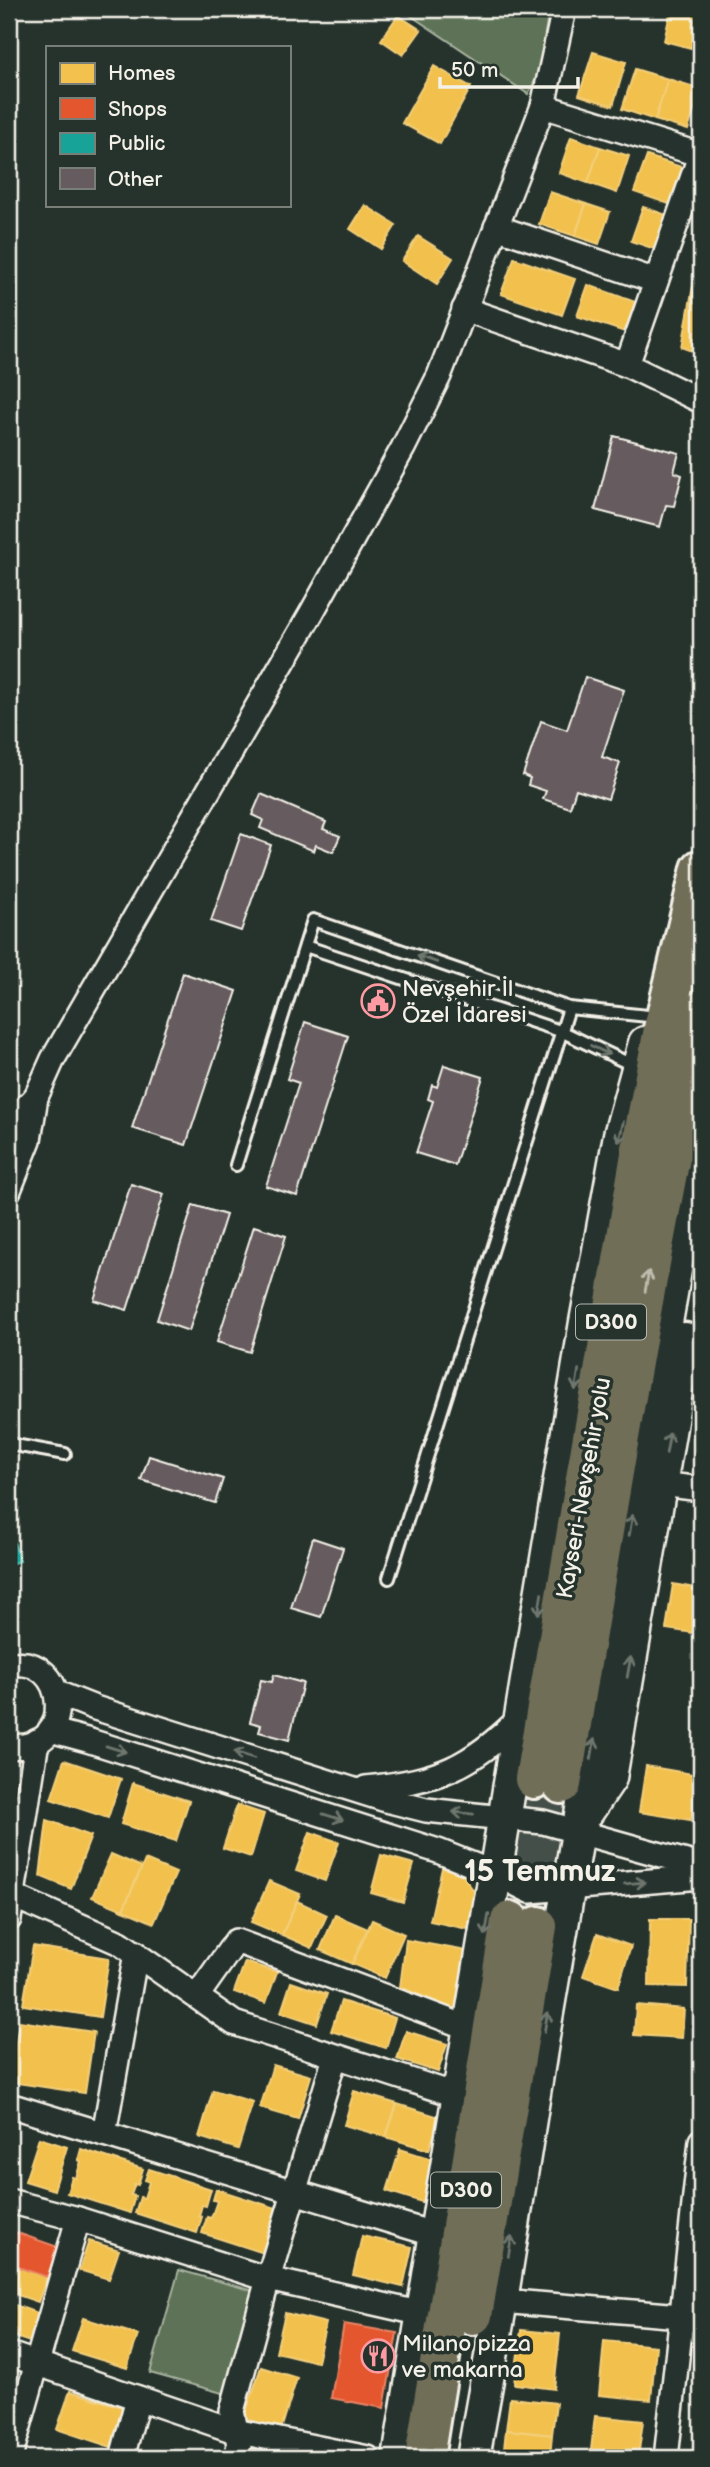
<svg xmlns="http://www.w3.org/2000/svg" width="710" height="2467" font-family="'Balsamiq Sans',sans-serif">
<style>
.green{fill:#5d7256;stroke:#a8b29f;stroke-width:2}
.homes{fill:#f2c14e;stroke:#f3cf7c;stroke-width:2}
.shops{fill:#e4572e;stroke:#e98566;stroke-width:2}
.public{fill:#17a398;stroke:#59bab0;stroke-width:2}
.building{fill:#665b5f;stroke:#f4f1e8;stroke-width:2}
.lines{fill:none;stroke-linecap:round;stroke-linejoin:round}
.highway-tunnel{stroke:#455049;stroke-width:38;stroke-dasharray:38 19;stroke-linecap:butt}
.lane-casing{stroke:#f4f1e8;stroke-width:16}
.street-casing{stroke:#f4f1e8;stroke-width:28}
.secondary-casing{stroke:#f4f1e8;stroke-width:37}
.highway-casing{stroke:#f4f1e8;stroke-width:44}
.lane{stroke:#26332d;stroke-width:10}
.street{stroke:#26332d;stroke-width:23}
.secondary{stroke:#26332d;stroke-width:32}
.highway{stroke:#716e59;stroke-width:38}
.oneway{stroke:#6e766e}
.oneway2{stroke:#c0bdaf}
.labels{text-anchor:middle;stroke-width:7;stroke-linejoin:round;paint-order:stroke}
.shield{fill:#26332d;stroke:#b6b8b0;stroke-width:2}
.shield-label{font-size:21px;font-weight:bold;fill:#f4f1e8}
.poi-label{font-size:23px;fill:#f4f1e8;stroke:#26332d;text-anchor:start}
.street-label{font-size:23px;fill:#f4f1e8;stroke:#26332d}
.district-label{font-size:30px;font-weight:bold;fill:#f4f1e8;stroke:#26332d}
</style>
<rect width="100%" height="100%" fill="#26332d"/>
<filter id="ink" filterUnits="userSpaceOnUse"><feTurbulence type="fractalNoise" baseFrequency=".0143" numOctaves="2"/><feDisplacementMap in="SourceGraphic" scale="14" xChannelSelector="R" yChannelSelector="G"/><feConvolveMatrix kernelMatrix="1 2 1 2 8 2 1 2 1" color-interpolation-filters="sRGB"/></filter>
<g filter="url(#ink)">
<g class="green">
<path d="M401,9H549L538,75L528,94Z"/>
<path d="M179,2270L254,2291L226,2394L150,2373Z"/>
</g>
<g class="homes">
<path d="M671,9L700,10L691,48L664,41Z"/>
<path d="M398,15L421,30L403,55L381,40Z"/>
<path d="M593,52L626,62L613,106L579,95Z"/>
<path d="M434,66L471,87L440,144L402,123Z"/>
<path d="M635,69L668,79L655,120L622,109Z"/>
<path d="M668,79L701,89L688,130L655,120Z"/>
<path d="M571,137L600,147L588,183L559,173Z"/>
<path d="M600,147L629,156L617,193L588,183Z"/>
<path d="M647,156L684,168L672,205L634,192Z"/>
<path d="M550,192L586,204L575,236L539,224Z"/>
<path d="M586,204L610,212L599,244L575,236Z"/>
<path d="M365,205L396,225L381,249L350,229Z"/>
<path d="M643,207L675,218L664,252L631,241Z"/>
<path d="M418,236L453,258L437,284L402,261Z"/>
<path d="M514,258L575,279L562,315L501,294Z"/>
<path d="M695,275L701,276V354L682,347Z"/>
<path d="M588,285L641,304L631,334L577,316Z"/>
<path d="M673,1584L701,1589V1634L666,1629Z"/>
<path d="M64,1760L121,1779L108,1818L51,1799Z"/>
<path d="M646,1766L698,1775L691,1820L639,1812Z"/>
<path d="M133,1783L189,1801L176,1841L121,1824Z"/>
<path d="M237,1805L264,1814L251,1857L223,1848Z"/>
<path d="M47,1820L91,1836L71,1889L40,1876Z"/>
<path d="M310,1832L339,1842L325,1881L296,1871Z"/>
<path d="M111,1854L142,1867L123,1910L92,1897Z"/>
<path d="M381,1855L414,1864L403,1902L371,1893Z"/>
<path d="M145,1860L176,1873L154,1923L123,1910Z"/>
<path d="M442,1868L461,1873L476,1894L468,1929L430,1921Z"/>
<path d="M269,1881L300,1894L282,1935L251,1922Z"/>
<path d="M297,1901L327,1915L312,1948L282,1935Z"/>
<path d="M335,1915L368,1929L352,1964L320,1950Z"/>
<path d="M650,1919H689L687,1987L649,1986Z"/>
<path d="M372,1920L404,1934L385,1978L352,1964Z"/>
<path d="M597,1934L631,1946L618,1988L583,1976Z"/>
<path d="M406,1940L467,1951L456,2010L400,1987Z"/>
<path d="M33,1946L109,1958L100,2017L23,2005Z"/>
<path d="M245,1962L277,1972L266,2003L234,1992Z"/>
<path d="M291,1982L327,1994L317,2024L281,2012Z"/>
<path d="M341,2001L395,2018L386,2048L331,2031Z"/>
<path d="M636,2005L684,2009L682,2038L634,2035Z"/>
<path d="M19,2021L94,2032L85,2093L10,2082Z"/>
<path d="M406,2031L447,2044L438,2072L397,2059Z"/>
<path d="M273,2065L311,2076L298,2119L260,2108Z"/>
<path d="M213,2090L253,2102L238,2149L199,2137Z"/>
<path d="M354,2091L397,2104L386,2137L344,2125Z"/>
<path d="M397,2104L439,2117L429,2150L386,2137Z"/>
<path d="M39,2138L67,2147L54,2190L25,2181Z"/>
<path d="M81,2149L143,2169L138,2185L135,2184L131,2195L135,2196L130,2213L67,2193L72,2177L76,2178L81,2161L78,2160Z"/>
<path d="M400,2149L438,2161L425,2203L387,2191Z"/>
<path d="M149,2169L211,2189L206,2206L202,2205L199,2216L202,2217L197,2233L135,2213L140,2197L144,2198L149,2182L145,2180Z"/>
<path d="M216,2189L279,2209L273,2225L270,2224L266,2235L270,2236L264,2253L202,2233L207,2217L211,2218L217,2201L213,2200Z"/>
<path d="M362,2236L412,2247L403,2287L353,2275Z"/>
<path d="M89,2241L119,2250L109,2279L79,2270Z"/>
<path d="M12,2265L47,2277L38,2302L9,2292V2274Z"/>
<path d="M9,2303L43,2315L33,2343L9,2335Z"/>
<path d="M285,2313L326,2323L317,2362L276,2352Z"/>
<path d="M83,2318L138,2335L127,2368L72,2351Z"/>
<path d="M521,2330L560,2334L554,2389L514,2384Z"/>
<path d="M604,2341L656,2346L651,2400L599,2395Z"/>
<path d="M261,2367L297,2378L280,2433L243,2421Z"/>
<path d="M9,2378L21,2381L12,2415L9,2414Z"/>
<path d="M70,2391L124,2408L111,2447L57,2429Z"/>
<path d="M510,2398L556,2403L552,2435L506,2430Z"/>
<path d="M595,2416L643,2421L638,2458H590Z"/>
<path d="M506,2430L552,2435L550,2458H503Z"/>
<path d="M68,2449L96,2458H64Z"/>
<path d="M252,2449L289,2458H249Z"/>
</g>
<g class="shops">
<path d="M9,2230L58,2247L47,2277L9,2264Z"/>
<path d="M344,2324L397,2333L384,2408L331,2398Z"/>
</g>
<path class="public" d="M9,1527L20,1561L9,1564Z"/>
<g class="building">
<path d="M614,436L679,453L674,472L682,475L674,506L666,505L660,527L595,510Z"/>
<path d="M585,677L624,690L602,757L620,763L608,799L576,789L570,808L543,799L546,791L528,785L530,778L523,775L541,721L567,730Z"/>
<path d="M261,794L326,822L323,829L340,836L333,852L316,845L314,851L260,828L263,820L252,815Z"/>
<path d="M241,834L271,845L241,931L211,921Z"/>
<path d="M183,973L237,991L186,1145L132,1128Z"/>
<path d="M305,1022L348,1036L297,1196L266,1186L299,1083L287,1079Z"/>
<path d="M444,1065L483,1077L455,1165L416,1153L433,1101L428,1099L432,1085L437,1087Z"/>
<path d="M131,1184L164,1194L127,1310L94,1300Z"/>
<path d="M193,1205L226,1215L189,1331L157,1320Z"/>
<path d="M254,1226L286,1236L250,1352L217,1342Z"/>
<path d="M149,1456L223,1479L215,1503L141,1480Z"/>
<path d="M313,1538L343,1548L321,1617L291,1608Z"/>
<path d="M274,1675L303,1683L289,1740L259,1732L261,1725L250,1722L261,1680L272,1682Z"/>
</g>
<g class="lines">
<g class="highway-tunnel">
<path d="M510,1921L534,1779"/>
<path d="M538,1926L562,1784"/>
</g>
<defs>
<g id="lane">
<path d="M305,946L563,1032L634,1066"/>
<path d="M236,1165L313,920L569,1008L658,1017"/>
<path d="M9,1444L65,1454"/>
<path d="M389,1578L569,1008"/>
</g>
<g id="street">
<path d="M543,106L701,155"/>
<path d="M496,227L656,281"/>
<path d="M464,309L627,365L701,401"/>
<path d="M627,365L701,153"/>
<path d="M9,1124L36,1097"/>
<path d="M9,1190L29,1140L36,1097L53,1059L312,612L403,448L439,376L543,106L564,9"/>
<path d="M661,1484L701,1489"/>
<path d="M9,1665C69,1651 78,1755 9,1746"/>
<path d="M57,1693L95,1708L386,1800L426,1810L543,1822L701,1866"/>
<path d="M50,1730L87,1740L438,1851L496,1874L530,1891L701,1877"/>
<path d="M366,1788C440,1780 468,1769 522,1716"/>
<path d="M13,1896L120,1943L234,2023L459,2096"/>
<path d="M9,1919L37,1741"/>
<path d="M197,1996L236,1941L469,2028"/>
<path d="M9,2105L436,2235"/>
<path d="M104,2134L136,1953"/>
<path d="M9,2201L78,2219L268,2279L423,2314"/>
<path d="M501,2301L681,2316L701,2321"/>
<path d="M9,2354L235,2431L368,2458"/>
<path d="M10,2458L78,2219"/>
<path d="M122,2458L138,2398"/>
<path d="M236,2458L239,2445L232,2411L268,2279L335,2057"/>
<path d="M666,2458L701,2141"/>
</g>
<g id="secondary">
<path d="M587,1812L610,1778L685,1339"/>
<path d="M399,2458L586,1322L620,1135L645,1043"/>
<path d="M473,2458L501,2301L545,2024L683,1224L694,1117"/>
</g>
<g id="highway">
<path d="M534,1779L646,1119L663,1029L701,869"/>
<path d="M562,1784C605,1525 646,1267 701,1011"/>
<path d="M473,2315L538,1926"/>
<path d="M424,2458L510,1921"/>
</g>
</defs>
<use href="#lane" class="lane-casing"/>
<use href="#street" class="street-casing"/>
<use href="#secondary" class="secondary-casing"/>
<use href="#highway" class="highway-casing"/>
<use href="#lane" class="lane"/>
<use href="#street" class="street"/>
<use href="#secondary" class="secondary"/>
<use href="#highway" class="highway"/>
</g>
<defs><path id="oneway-shaft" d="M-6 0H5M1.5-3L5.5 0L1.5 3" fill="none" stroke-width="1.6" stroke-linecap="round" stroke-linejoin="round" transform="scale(1.75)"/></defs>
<g class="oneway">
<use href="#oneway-shaft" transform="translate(427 959) rotate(-161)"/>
<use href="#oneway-shaft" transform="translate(600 1050) rotate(26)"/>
<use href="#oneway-shaft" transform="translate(621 1132) rotate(103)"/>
<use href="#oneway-shaft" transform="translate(577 1380) rotate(99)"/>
<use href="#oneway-shaft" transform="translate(668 1443) rotate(-80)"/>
<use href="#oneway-shaft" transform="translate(631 1525) rotate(-80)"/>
<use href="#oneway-shaft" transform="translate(540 1604) rotate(99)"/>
<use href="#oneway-shaft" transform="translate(629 1667) rotate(-80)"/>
<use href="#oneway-shaft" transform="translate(116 1749) rotate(17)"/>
<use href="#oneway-shaft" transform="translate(593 1749) rotate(-80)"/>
<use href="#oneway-shaft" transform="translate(244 1755) rotate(-162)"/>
<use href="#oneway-shaft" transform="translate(463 1813) rotate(-174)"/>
<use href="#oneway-shaft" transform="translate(333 1817) rotate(17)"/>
<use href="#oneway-shaft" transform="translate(635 1883) rotate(-5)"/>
<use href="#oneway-shaft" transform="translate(487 1925) rotate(100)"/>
<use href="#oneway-shaft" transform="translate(546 2022) rotate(-80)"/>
<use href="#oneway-shaft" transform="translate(510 2246) rotate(-81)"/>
</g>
<use class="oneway2" href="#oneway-shaft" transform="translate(647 1281) rotate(-80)"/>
</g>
<defs>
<symbol id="civic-ring" viewBox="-11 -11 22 22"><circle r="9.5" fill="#26332d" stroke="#ff9aa2" stroke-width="1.5"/><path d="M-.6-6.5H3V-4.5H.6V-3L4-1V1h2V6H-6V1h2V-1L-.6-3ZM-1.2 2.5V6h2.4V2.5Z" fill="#ff9aa2"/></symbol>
<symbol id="restaurant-ring" viewBox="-11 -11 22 22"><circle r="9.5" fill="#26332d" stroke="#ff9aa2" stroke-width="1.5"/><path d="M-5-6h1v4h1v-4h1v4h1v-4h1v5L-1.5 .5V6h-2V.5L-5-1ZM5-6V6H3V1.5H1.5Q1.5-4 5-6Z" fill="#ff9aa2"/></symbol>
</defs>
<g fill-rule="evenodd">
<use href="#civic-ring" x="359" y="982" width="38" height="38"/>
<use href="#restaurant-ring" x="359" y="2337" width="38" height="38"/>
</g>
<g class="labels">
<g class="shield">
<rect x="576" y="1304.5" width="70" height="35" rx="5"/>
<rect x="431" y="2172.5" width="70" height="35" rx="5"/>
</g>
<g class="shield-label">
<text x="611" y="1329">D300</text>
<text x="466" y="2197">D300</text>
</g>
<g class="poi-label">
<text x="402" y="996">Nevşehir İl<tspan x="402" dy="26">Özel İdaresi</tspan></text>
<text x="402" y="2351">Milano pizza<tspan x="402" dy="26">ve makarna</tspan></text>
</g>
<g class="street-label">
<text transform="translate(583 1488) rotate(-80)" y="8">Kayseri-Nevşehir yolu</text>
</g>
<g class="district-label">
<text x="540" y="1881">15 Temmuz</text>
</g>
</g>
<rect width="710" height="2467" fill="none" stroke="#26332d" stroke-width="35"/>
<rect x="18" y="18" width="675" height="2432" fill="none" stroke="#f4f1e8" stroke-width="2.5" filter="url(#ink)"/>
<rect x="46" y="46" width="245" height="161" fill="#26332d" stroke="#787f78" stroke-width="2"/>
<rect x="60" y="63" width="35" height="21" fill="#f2c14e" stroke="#787f78" stroke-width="2"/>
<text x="108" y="80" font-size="21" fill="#f4f1e8">Homes</text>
<rect x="60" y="98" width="35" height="21" fill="#e4572e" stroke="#787f78" stroke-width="2"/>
<text x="108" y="116" font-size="21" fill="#f4f1e8">Shops</text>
<rect x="60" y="133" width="35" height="21" fill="#17a398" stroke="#787f78" stroke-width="2"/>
<text x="108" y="150" font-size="21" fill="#f4f1e8">Public</text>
<rect x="60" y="168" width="35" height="21" fill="#665b5f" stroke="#787f78" stroke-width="2"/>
<text x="108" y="186" font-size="21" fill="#f4f1e8">Other</text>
<path d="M440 77v10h138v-10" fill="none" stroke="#f4f1e8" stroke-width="3.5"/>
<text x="451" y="77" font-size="21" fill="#f4f1e8" stroke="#26332d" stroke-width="5" paint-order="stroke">50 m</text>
</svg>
